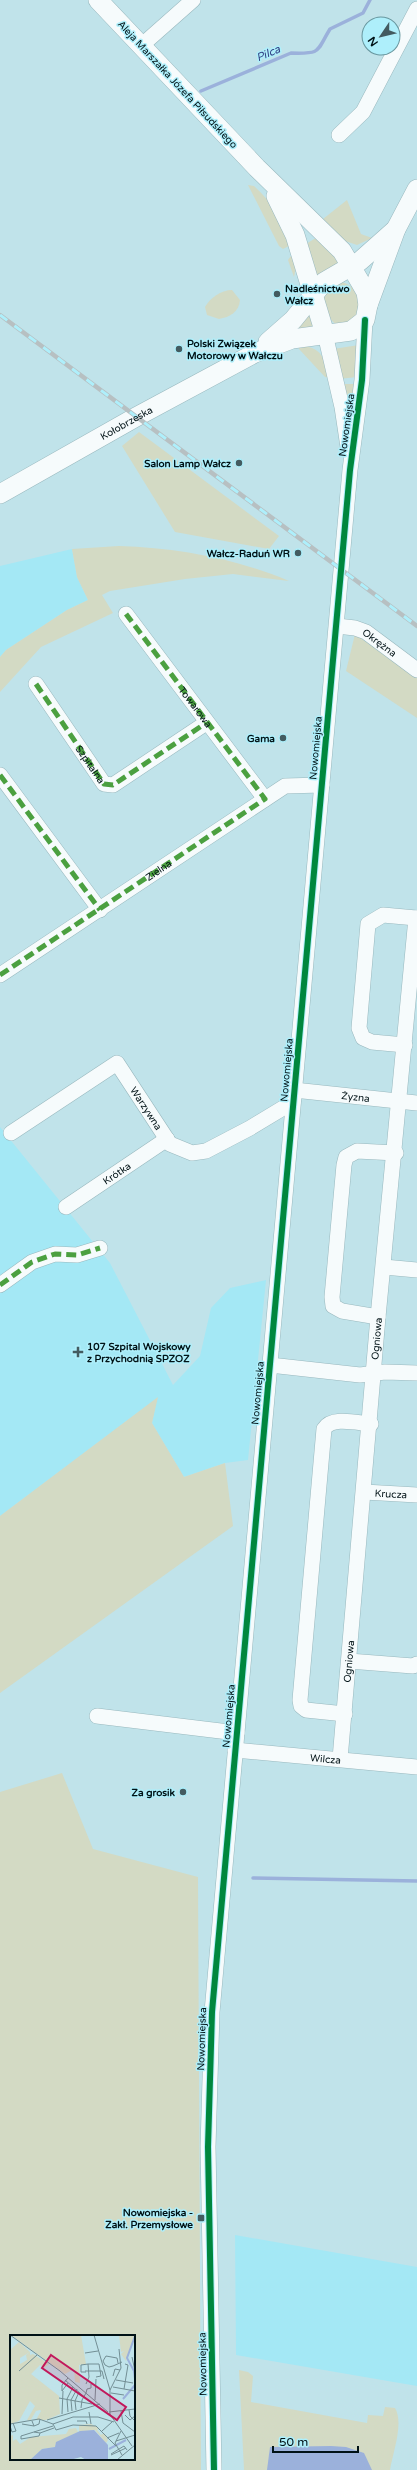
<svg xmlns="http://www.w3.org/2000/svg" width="417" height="2470" font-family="'Varela Round',sans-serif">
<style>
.built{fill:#a4e8f5}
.green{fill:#d3dac4;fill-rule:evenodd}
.water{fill:#9bb1db}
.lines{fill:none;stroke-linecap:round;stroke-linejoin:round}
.stream{stroke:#9bb1db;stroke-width:3.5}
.minor-casing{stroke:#98b8be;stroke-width:16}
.major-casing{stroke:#98b8be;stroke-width:20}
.minor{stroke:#f6fbfc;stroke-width:15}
.major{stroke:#f6fbfc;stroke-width:19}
.rail-casing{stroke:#b7c0c2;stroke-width:4.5}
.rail{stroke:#aeeffb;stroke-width:3;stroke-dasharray:9;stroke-linecap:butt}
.quiet{stroke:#4ba040;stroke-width:5;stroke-dasharray:10 5;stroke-linecap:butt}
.cycleway-casing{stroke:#aeeffb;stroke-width:8}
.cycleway{stroke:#00873e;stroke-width:6}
.poi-dot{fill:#435b60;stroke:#aeeffb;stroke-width:1.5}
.labels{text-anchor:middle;stroke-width:3;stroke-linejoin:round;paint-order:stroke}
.street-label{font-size:10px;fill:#001216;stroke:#aeeffb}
.poi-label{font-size:10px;font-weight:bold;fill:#001216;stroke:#aeeffb;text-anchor:end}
.water-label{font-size:11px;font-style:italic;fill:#303f83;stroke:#aeeffb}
.inset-river{fill:none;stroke:#9bb1db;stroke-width:2}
.inset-road{fill:none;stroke:#738f95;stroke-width:1}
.view{fill:#c2185b;fill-opacity:0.15;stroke:#c2185b;stroke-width:2}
.inset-edge{fill:none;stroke:#001216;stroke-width:2}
</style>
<rect width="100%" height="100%" fill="#c0e3ea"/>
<g class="built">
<path d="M72,549L77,577L88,600L67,610L6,650L0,657V566Z"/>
<path d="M0,1127L110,1263L173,1385L200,1356L211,1308L230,1288L266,1280L248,1460L225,1463L184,1477L152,1423L157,1398L0,1516Z"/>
<path d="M235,2235L417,2267V2386L236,2355Z"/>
</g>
<g class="green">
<path d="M248,185L254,186C273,203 283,221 291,245L283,249L279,246Z"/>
<path d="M347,200L361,234L372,238L357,245L345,241L323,219Z"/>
<path d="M319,236L343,261L316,281L306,244Z"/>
<path d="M293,253L296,267L294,277L288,260Z"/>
<path d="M338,282C357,281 369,311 352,321C348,323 341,323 337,325C329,320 319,301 325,293C327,288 334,285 338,282Z"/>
<path d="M232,290L240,300C239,312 230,317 219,319L207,315L205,307C210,298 221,290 232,290Z"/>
<path d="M311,304L317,329L295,332Z"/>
<path d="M298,345C323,348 323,356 330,378L325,377L299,349Z"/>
<path d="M359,345L357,377L339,379L333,349Z"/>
<path d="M343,384H356L351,416Z"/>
<path d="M139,432L279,536L269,549L175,532L122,446Z"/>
<path d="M119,546C178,548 234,558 289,581L233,574L185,579L110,591L102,595L113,613L41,647L0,692V657L6,650L67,610L88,600L77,577L72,549Z"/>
<path d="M355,634L417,678V718L346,671Z"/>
<path d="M158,1397L152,1423L184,1477L225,1463L233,1526L0,1693V1516Z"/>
<path d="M62,1773L93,1849L198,1877L201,2470H0V1792ZM11,2336H134V2459H11Z"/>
<path d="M239,2370L248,2372L253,2376L251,2402L367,2423L368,2415L383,2416L385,2407L395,2408C404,2423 393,2452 390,2470H244Z"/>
</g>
<path class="water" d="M331,2446L346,2447L364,2453L372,2470H267L270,2447Z"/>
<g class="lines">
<g class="stream">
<path d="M201,91L291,53C322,54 316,52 330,29L363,13L370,0"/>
<path d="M253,1878L417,1881"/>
</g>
<defs>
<g id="minor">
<path d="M141,46L193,0"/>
<path d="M339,135L363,112L417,9"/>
<path d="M325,334L342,407L348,447"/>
<path id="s1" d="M126,614L265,799"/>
<path id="s2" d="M337,626L355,628L366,632L417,670"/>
<path d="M36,684L104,784L113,785L206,723"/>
<path d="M0,775L100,910"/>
<path d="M0,975L285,786L322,785"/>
<path d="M405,1045L372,1042L363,1038L359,1028L368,924L383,915L416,918"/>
<path id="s3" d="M294,1090L417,1103"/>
<path id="s4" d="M11,1133L117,1063L170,1144L192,1153L206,1151L250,1128L293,1102"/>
<path id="s5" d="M66,1207L167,1139"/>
<path d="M384,1267L417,1270"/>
<path d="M0,1285L32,1262L55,1254L77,1255L100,1248"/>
<path d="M378,1317L342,1311L333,1306L332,1297L344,1165L346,1157L357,1151L396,1153"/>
<path d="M270,1365L360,1375L385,1372L417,1373"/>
<path id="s6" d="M364,1492L417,1495"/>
<path d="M349,1661L413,1666L417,1664"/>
<path d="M345,1714L306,1710L301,1706L300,1700L324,1429C332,1416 357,1423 371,1424"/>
<path d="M97,1716L237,1733"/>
<path id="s7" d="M235,1750L417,1767"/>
<path id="s8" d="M340,1759L378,1317L416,918"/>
<path d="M214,2470L208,2147L212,2012L350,470L362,380L365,320"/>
</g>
<g id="major">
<path d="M276,196L295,235L325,334"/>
<path d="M368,305L396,229L417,189"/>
<path d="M268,342L293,320L324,282L360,261L396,229"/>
<path id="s9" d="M0,494L136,417L255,353L292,339L351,331L365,320L368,305L366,292L342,251L257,168L98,0"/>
</g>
</defs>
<use href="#minor" class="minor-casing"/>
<use href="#major" class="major-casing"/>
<use href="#minor" class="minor"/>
<use href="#major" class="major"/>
<defs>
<path id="rail" d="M0,315L417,626"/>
</defs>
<use href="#rail" class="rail-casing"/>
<use href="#rail" class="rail"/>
<g class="quiet">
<path id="s10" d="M36,684L104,784L113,785L206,723"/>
<path d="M0,775L100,910"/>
<path id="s11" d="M0,975L265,799L126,614"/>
<path d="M0,1285L32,1262L55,1254L77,1255L100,1248"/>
</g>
<defs>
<path id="cycleway" d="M214,2470L208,2147L212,2012L350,470L362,380L365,320"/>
</defs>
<use href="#cycleway" class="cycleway-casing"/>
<use href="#cycleway" class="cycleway"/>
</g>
<g class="poi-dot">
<circle cx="277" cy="294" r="4"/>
<circle cx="179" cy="349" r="4"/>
<circle cx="239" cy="463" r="4"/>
<circle cx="298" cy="553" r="4"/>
<circle cx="283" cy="738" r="4"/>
<path d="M76 1346h4v4h4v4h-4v4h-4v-4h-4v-4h4z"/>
<circle cx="183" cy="1792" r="4"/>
<rect x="197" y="2214" width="8" height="8" rx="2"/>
</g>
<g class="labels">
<g class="street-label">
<text transform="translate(178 84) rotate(47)" y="4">Aleja Marszałka Józefa Piłsudskiego</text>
<text dy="4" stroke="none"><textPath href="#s9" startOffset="145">Kołobrzeska</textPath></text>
<text transform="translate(346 425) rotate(-82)" y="4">Nowomiejska</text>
<text dy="4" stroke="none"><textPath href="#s2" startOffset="47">Okrężna</textPath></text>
<text dy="4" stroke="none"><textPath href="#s1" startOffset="116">Towarowa</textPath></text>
<text transform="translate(315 748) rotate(-85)" y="4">Nowomiejska</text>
<text dy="4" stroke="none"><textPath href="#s10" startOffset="97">Szpitalna</textPath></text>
<text dy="4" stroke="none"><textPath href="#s11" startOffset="190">Zielna</textPath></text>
<text transform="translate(286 1070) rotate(-85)" y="4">Nowomiejska</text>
<text dy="4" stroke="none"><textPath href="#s3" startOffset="62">Żyzna</textPath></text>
<text dy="4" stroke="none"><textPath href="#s4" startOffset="181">Warzywna</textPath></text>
<text dy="4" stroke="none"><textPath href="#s5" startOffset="61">Krótka</textPath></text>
<text dy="4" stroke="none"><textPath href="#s8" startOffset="422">Ogniowa</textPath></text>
<text transform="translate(257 1393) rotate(-85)" y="4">Nowomiejska</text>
<text dy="4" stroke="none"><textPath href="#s6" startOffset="27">Krucza</textPath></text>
<text dy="4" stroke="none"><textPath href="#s8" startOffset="98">Ogniowa</textPath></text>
<text transform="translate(228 1716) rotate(-85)" y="4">Nowomiejska</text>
<text dy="4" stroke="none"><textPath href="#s7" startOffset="91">Wilcza</textPath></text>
<text transform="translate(201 2039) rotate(-88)" y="4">Nowomiejska</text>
<text transform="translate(202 2364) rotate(-91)" y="4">Nowomiejska</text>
</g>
<g class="poi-label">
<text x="285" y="292" text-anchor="start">Nadleśnictwo<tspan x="285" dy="12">Wałcz</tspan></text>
<text x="187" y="347" text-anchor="start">Polski Związek<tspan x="187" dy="12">Motorowy w Wałczu</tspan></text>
<text x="231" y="467">Salon Lamp Wałcz</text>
<text x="290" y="557">Wałcz-Raduń WR</text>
<text x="275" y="742">Gama</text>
<text x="87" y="1350" text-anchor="start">107 Szpital Wojskowy<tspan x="87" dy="12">z Przychodnią SPZOZ</tspan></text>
<text x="175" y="1796">Za grosik</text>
<text x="193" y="2216">Nowomiejska -<tspan x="193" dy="12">Zakł. Przemysłowe</tspan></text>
</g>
<g class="water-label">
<text transform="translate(268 53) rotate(-23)" y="4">Pilca</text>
</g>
</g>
<g transform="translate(10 2335)">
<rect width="125" height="125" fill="#c0e3ea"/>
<path d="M1,0H71L76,29L69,30L70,48L65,47L64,34L55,39ZM109,0H125L116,26L111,19L114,16L111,17ZM9,7L20,17L10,23V29L17,25L16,20L20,17V20L23,19L39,29L34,33L30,30L21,39L49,61L50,79L36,85H26L31,76L30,75L26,76L20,86L17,85L25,71L20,66L9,86L0,89V15ZM81,89L89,93L87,95L91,100L94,98L98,105L96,108L85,95L69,97V90ZM59,94L66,93L68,97L46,108L45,112L32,114L20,125H0V101L3,100V106L6,104L10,109L21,102L56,99Z" fill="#d3dac4"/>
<path d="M84,95L98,110V125H76L71,122L60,125H20L32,114L45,112L46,107L70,96Z" fill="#9bb1db"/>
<path class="inset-river" d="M125,1L117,23L124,36L125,44M113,64L125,50M99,114L116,105"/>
<path class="inset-road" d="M0,0L50,36L98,77M84,0L100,55V80M75,18L88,16M122,22L125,36M108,28L107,23L96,21L93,26L95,30L99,32L103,31L112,27M9,36L27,20M75,36H92L94,44M76,37H71V30L78,29M103,41L105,34L110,35M58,43L52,50V56L58,48M55,45L79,66M106,45L123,48M76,49L79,42L78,29H89L91,41L86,42M103,52L125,56M114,54L118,30L115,29M100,55L111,33L109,14M76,58L77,54L81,53V49M101,58L114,60M49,63L82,69M85,65L86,44M71,73L72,65L76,58M66,75L65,66L69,57M119,75L120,81L125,86M62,76L61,65L67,54M111,76L113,88L125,97M58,77L57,64L63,52M79,77L81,89M99,77L125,74M99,78L122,111M52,79L53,56M115,80L120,85L125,81M37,85L90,69M22,86L24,91L29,89L30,84M67,86H76L77,89M0,89L29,84L43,89M12,89L24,91M43,89L46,95L63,90L86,91L106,111M43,89L63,82H88L104,87M0,91L2,97L6,96L3,88M92,96L102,87M111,96L105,108L112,120M24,97L30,98L44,93M97,103L109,98M11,104V101L43,91M11,104L29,101L30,98M106,106L125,100M101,119L114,111L117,115M101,120L116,113M107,125L125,110"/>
<path class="view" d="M41,20L116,72L107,85L32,33Z"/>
<rect width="125" height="125" class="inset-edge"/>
</g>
<g transform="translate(381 36) rotate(235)"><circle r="19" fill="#aeeffb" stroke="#68979f"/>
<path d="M0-3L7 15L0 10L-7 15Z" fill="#435b60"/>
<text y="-6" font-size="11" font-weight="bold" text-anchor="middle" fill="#001216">N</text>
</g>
<path d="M273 2446v6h85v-6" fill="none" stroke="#001216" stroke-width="2"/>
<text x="279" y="2446" font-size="12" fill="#001216" stroke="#aeeffb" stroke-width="3" paint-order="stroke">50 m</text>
</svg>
